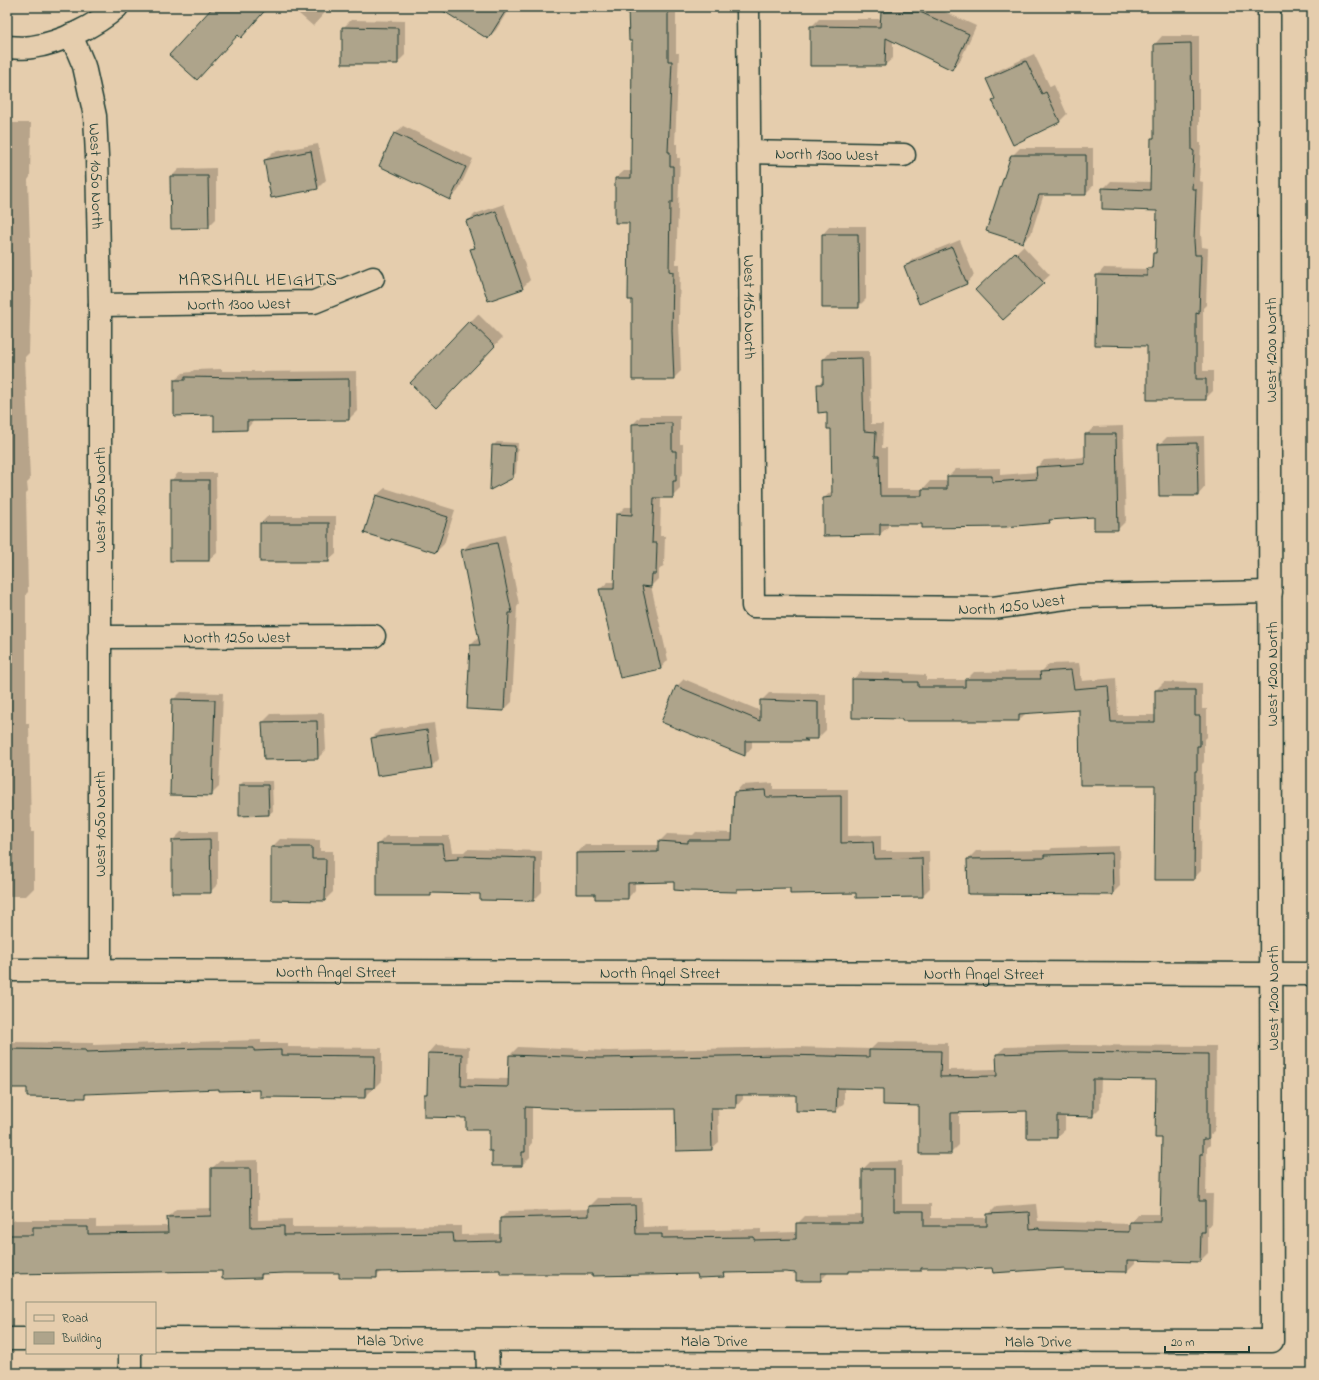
<svg xmlns="http://www.w3.org/2000/svg" width="1319" height="1380" font-family="'Indie Flower',sans-serif">
<style>
.shadow{fill:#0003}
.building{fill:#aea48b;stroke:#1f3d34}
.lines{fill:none;stroke-linecap:round;stroke-linejoin:round}
.minor-casing{stroke:#1f3d34;stroke-width:25}
.minor{stroke:#e5cdad;stroke-width:22}
.labels{text-anchor:middle;stroke-width:3.5;stroke-linejoin:round;paint-order:stroke}
.street-label{font-size:16px;fill:#1f3d34;stroke:#e5cdad}
.neighbourhood-label{font-size:17px;letter-spacing:1px;fill:#1f3d34;stroke:#e5cdad}
</style>
<rect width="100%" height="100%" fill="#e5cdad"/>
<filter id="ink" filterUnits="userSpaceOnUse"><feTurbulence type="fractalNoise" baseFrequency=".025" numOctaves="2"/><feDisplacementMap in="SourceGraphic" scale="8" xChannelSelector="R" yChannelSelector="G"/><feConvolveMatrix kernelMatrix="1 2 1 2 8 2 1 2 1" color-interpolation-filters="sRGB"/></filter>
<g filter="url(#ink)">
<g class="shadow">
<path d="M291,7H330L313,26Z"/>
<path d="M464,7H510L496,30L488,38Z"/>
<path d="M629,7H679L676,10V53H679L675,144H677V158H680L676,264H680L679,323L681,371L673,379L633,299L630,222L616,178L624,171H632L633,40Z"/>
<path d="M887,7H934L976,26L960,61L952,68L893,41V58L885,65L811,27L819,19H881L882,12Z"/>
<path d="M351,20L405,21V55L397,63L343,28Z"/>
<path d="M1162,36H1199V143H1201L1199,181L1203,182L1201,233L1202,247L1208,248L1206,305L1203,308V371H1213V391L1205,399L1148,345L1097,276L1104,268L1148,269L1154,263V253L1157,250L1158,210L1103,189L1111,181L1151,182L1152,139L1155,136V44Z"/>
<path d="M1034,54L1050,87L1054,85L1067,114L1059,122L993,100L996,98L988,80L995,72Z"/>
<path d="M7,123H31L30,177L28,180L31,276L29,353L25,357L30,480L27,483L28,492L26,494L28,592L26,594V724H29L31,832H34V888L26,896H7Z"/>
<path d="M403,126L473,159L458,191L450,199L380,166L395,134Z"/>
<path d="M318,144L326,180L318,188L265,160L273,152Z"/>
<path d="M1020,148H1093V186L1085,194H1044L1031,234L1023,242L1012,156Z"/>
<path d="M216,168V219L208,227L171,177L179,169Z"/>
<path d="M504,204L530,280L522,288L471,250L475,246L467,222L475,214Z"/>
<path d="M830,226H866V299L858,307L823,234Z"/>
<path d="M960,240L974,275L967,283L920,302L905,267L913,259Z"/>
<path d="M1023,246L1050,275L1003,319L984,283Z"/>
<path d="M478,314L502,338L444,399L411,383Z"/>
<path d="M831,351H870L871,424H883L882,448H887V489H923L930,481H948V477L956,469L1000,468V475L1037,472V467L1044,460L1086,457V435L1094,427L1123,426L1126,521L1118,529L1095,515L1053,518L1049,522L888,523V527L880,534L824,498L833,490L832,428L818,385L824,379V359Z"/>
<path d="M222,369V371H254V372L356,371L357,411L349,419L254,420L247,429L215,414L175,380L183,373L191,372L194,370Z"/>
<path d="M641,416H680V444H683V473L680,476V489L672,497H661L660,536H665L664,565L659,570V578L651,586L668,660L661,668L600,589L608,582H615L617,515L625,507H633V424Z"/>
<path d="M1204,436L1205,487L1198,495L1159,445L1167,437Z"/>
<path d="M497,442L518,443L516,473L512,477L493,446Z"/>
<path d="M178,473H216L217,553L209,560L171,481Z"/>
<path d="M385,488L455,510L444,544L436,552L377,495Z"/>
<path d="M268,516H336V554L328,561L261,523Z"/>
<path d="M505,535L519,604L517,607L512,702L504,710L471,645L479,637L462,551L470,543Z"/>
<path d="M1079,663L1082,681L1116,678L1118,715H1156V690L1164,682L1202,683V709H1207V737L1204,740V762L1202,764L1201,871L1193,879L1156,784L1080,709L1026,713L1019,720L903,718L853,679L861,672L910,673V674L926,675V680H966L974,672L1042,671L1049,664Z"/>
<path d="M684,679L761,711V701L769,693L826,694V730L818,738H809L807,740H752V747L745,755L676,687Z"/>
<path d="M181,692L223,693L219,787L211,795L173,700Z"/>
<path d="M324,713L326,750L318,758L263,722L271,714Z"/>
<path d="M434,723L439,759L431,767L372,738L380,730Z"/>
<path d="M244,781H272L273,811L269,814L240,785Z"/>
<path d="M773,783V789H848V836L881,835V851H929L930,888L922,896L791,887L739,888L737,891L675,881L635,882V890L628,898L596,893H577V853L585,845H659V842L667,834L693,835L696,832L733,833L735,793L742,785Z"/>
<path d="M181,832H218V884L210,892H173V840Z"/>
<path d="M386,836H449L452,852H464L467,849L542,851V892L534,900L481,893L433,892L430,895L378,844Z"/>
<path d="M280,839L320,840V851H333V892L325,900L272,847Z"/>
<path d="M1119,846L1120,886L1112,894L968,859L976,851L1050,850L1052,848Z"/>
<path d="M261,1040V1043H288V1047L382,1048V1080L365,1097L261,1089L220,1088L88,1093L84,1097L28,1087H7V1044L14,1042L93,1043V1045Z"/>
<path d="M878,1042L948,1043V1070L997,1069V1054L1005,1047L1072,1045L1216,1046L1215,1131L1210,1135V1145L1207,1148L1206,1194H1213L1212,1223L1208,1228V1253L1200,1261L1135,1259V1263L1127,1271L1066,1267H924L921,1270H849L848,1272H829L821,1280L797,1272L785,1271L728,1272L723,1276L698,1273H593L501,1269L382,1271L376,1277L340,1272L264,1273L261,1277L223,1270L7,1273V1215H12V1222L15,1220H96V1227L169,1226L168,1217L176,1209L212,1208V1168L220,1161L258,1160V1220L292,1219V1227L461,1226V1235L501,1234V1218L509,1211L590,1209V1206L598,1198H642L643,1227L669,1226V1231L761,1229V1233L797,1232V1224L805,1216L863,1215V1169L870,1162L902,1161V1204H931V1218H988V1215L996,1207L1036,1204L1038,1221L1130,1224L1138,1214H1161L1163,1137L1157,1079L1101,1078L1100,1108L1092,1116L1065,1115V1130L1057,1137H1028V1110L959,1112V1145L951,1153L920,1105L884,1088L844,1087V1103L836,1111L797,1110V1094H743V1099L736,1107H718L719,1142L711,1149L676,1107L532,1106V1143L530,1145V1157L522,1165H493L490,1129L425,1094L428,1091L429,1053L436,1045L469,1047L468,1078L509,1079L510,1055L518,1047L608,1051L794,1047L871,1049Z"/>
</g>
<g class="building">
<path d="M213,7H268L241,38L238,35L197,80L169,55Z"/>
<path d="M437,7H508L488,39Z"/>
<path d="M628,7H668V61H672L668,152H670V166H673V202H670L669,271L673,272L672,331L674,380H632V300H628L629,223H615V178H631L632,41H629Z"/>
<path d="M881,12H920L969,34L952,70L886,38L885,66H810V26L880,27Z"/>
<path d="M342,27L398,28V64H342Z"/>
<path d="M1191,43L1192,150L1194,151L1192,189H1196L1194,241L1195,255H1201L1199,314L1196,313V379H1206V400H1147V346L1095,345L1096,275L1147,276V268H1152L1153,253H1156L1157,211L1102,209V188L1150,190L1151,138H1154V44Z"/>
<path d="M1026,61L1042,94L1046,92L1060,122L1013,145L992,100L995,99L986,79Z"/>
<path d="M394,133L466,167L450,200L379,166Z"/>
<path d="M311,151L318,189L271,198L264,160Z"/>
<path d="M1011,155H1086V195H1039L1023,243L986,231Z"/>
<path d="M170,176H208L209,228L171,229Z"/>
<path d="M496,211L523,289L488,301L470,249L475,248L466,221Z"/>
<path d="M822,234H858L859,308H822Z"/>
<path d="M952,247L967,284L919,304L904,266Z"/>
<path d="M1015,252L1044,283L1003,320L975,290Z"/>
<path d="M469,321L495,346L436,408L410,383Z"/>
<path d="M862,358L864,431L876,432L875,456H879L880,496H922V489H947V476H992V482L1037,479L1036,467L1085,464V434H1116L1118,530H1094V517L1049,520L1050,523L1005,527L922,528V524H880V535L823,536V498L832,497L831,429H827V412L818,413L817,384H823V359Z"/>
<path d="M185,377L247,378V380L349,379V420L247,421V430L214,431V415L174,416V380H185Z"/>
<path d="M672,423V451H676V481H673V498H654L652,543H657L656,574H652L651,587L642,586L661,669L620,678L599,589H614L616,514L632,515V424Z"/>
<path d="M1197,443L1198,496H1159L1158,444Z"/>
<path d="M492,445L515,446L513,478L490,490Z"/>
<rect x="170" y="480" width="39" height="81"/>
<path d="M376,495L448,517L436,553L391,539L390,541L364,533Z"/>
<rect x="260" y="523" width="69" height="39"/>
<path d="M497,543L512,613H509L504,711L467,709L470,645H480L461,550Z"/>
<path d="M1071,670L1074,689L1108,686L1111,722H1155V690H1195V716H1200V746H1197V771H1195L1194,880H1154L1155,785H1080L1079,710L1019,714V721H902V719L852,718V679L903,680V682H918V687H965V679H1041L1040,672Z"/>
<path d="M676,686L760,721V700L818,702V739H804L808,741H745V756L661,722Z"/>
<path d="M172,699L215,700L212,796L170,795Z"/>
<path d="M317,721L318,759L264,760L262,722Z"/>
<path d="M427,730L432,768L377,776L371,738Z"/>
<path d="M239,785H268L269,815L239,816Z"/>
<path d="M765,790L766,797L841,796V843L873,842L874,859L922,858L923,897L856,898V893L790,894V888L737,889V892L687,891L674,890V882L628,883V899H595V894H576V853L658,852V841L688,843V840H732L734,792Z"/>
<path d="M210,839L211,893H172V840Z"/>
<path d="M377,844H442L444,860L458,859V856L535,858L534,901L480,900V894L431,893V896H377Z"/>
<path d="M271,847H312V859H326L325,901L271,900Z"/>
<path d="M1112,853L1113,895L968,894L967,859L1044,858V855Z"/>
<path d="M201,1048H254V1051L281,1050V1055L375,1056L374,1088H365V1098L260,1097V1090L219,1091V1089L85,1094V1098L27,1097V1088H7V1049L86,1050V1052Z"/>
<path d="M869,1050L941,1051L940,1077L997,1076L996,1054L1064,1052L1208,1054V1139H1203V1154H1200L1199,1201H1205V1232H1201L1200,1262L1127,1260V1272L1064,1271L1065,1268L993,1273L992,1268L966,1269V1268H921V1271H848V1273H821V1281H796V1273L785,1272L723,1273L724,1277L698,1278L697,1274L592,1276V1274H500V1270L377,1272V1278H339V1273H285L261,1274V1278L222,1279V1271L7,1274V1235H33V1227H88V1234L168,1233L167,1217L211,1216V1168H250L251,1227L284,1226V1235L453,1233L454,1242L500,1241V1218L589,1216V1206L635,1205L636,1234H662V1238L754,1237V1240L796,1239V1223H862V1169H894V1211H924V1226H987V1214L1029,1212L1030,1229L1039,1228V1230L1129,1232V1222H1160L1162,1138H1155L1156,1080L1093,1079V1117L1057,1116V1138H1027V1111L951,1113V1154H919V1106L883,1105V1089L837,1088L836,1112L796,1111V1095H736V1108H711L712,1150L676,1151L675,1109L569,1110V1109L525,1107V1152H522V1166H492V1151H489V1130H466V1118L424,1117V1094H427L428,1053L462,1054L461,1086L508,1087L509,1055L599,1058L785,1055L869,1057Z"/>
</g>
<g class="lines">
<defs>
<g id="minor">
<path id="s1" d="M748,7L753,606L993,608L1080,596L1271,592"/>
<path id="s2" d="M71,35L84,66L95,116L97,156L100,305V969"/>
<path d="M7,47C15,47 24,49 32,47C60,43 96,26 117,7"/>
<path id="s3" d="M749,152L904,155"/>
<path id="s4" d="M100,305L314,302L373,278"/>
<path id="s5" d="M99,637L374,636"/>
<path id="s6" d="M7,970L1312,974"/>
<path d="M7,1339H27"/>
<path id="s7" d="M155,1339L1272,1341L1269,7"/>
<path d="M487,1341L488,1373"/>
<path d="M130,1373V1353"/>
</g>
</defs>
<use href="#minor" class="minor-casing"/>
<use href="#minor" class="minor"/>
</g>
</g>
<g class="labels">
<g class="street-label">
<text dy="6" stroke="none"><textPath href="#s3" startOffset="78">North 1300 West</textPath></text>
<text dy="6" stroke="none"><textPath href="#s2" startOffset="145">West 1050 North</textPath></text>
<text dy="6" stroke="none"><textPath href="#s4" startOffset="139">North 1300 West</textPath></text>
<text dy="6" stroke="none"><textPath href="#s1" startOffset="300">West 1150 North</textPath></text>
<text transform="translate(1270 350) rotate(-90)" y="6">West 1200 North</text>
<text transform="translate(99 500) rotate(-90)" y="6">West 1050 North</text>
<text dy="6" stroke="none"><textPath href="#s1" startOffset="858">North 1250 West</textPath></text>
<text dy="6" stroke="none"><textPath href="#s5" startOffset="138">North 1250 West</textPath></text>
<text transform="translate(1271 674) rotate(-90)" y="6">West 1200 North</text>
<text transform="translate(99 824) rotate(-90)" y="6">West 1050 North</text>
<text dy="6" stroke="none"><textPath href="#s6" startOffset="329">North Angel Street</textPath></text>
<text dy="6" stroke="none"><textPath href="#s6" startOffset="653">North Angel Street</textPath></text>
<text dy="6" stroke="none"><textPath href="#s6" startOffset="977">North Angel Street</textPath></text>
<text transform="translate(1272 998) rotate(-90)" y="6">West 1200 North</text>
<text dy="6" stroke="none"><textPath href="#s7" startOffset="235">Mala Drive</textPath></text>
<text dy="6" stroke="none"><textPath href="#s7" startOffset="559">Mala Drive</textPath></text>
<text dy="6" stroke="none"><textPath href="#s7" startOffset="883">Mala Drive</textPath></text>
</g>
<g class="neighbourhood-label">
<text x="258" y="285">MARSHALL HEIGHTS</text>
</g>
</g>
<rect width="1319" height="1380" fill="none" stroke="#e5cdad" stroke-width="24"/>
<rect x="12" y="12" width="1295" height="1356" fill="none" stroke="#1f3d34" stroke-width="1.5" filter="url(#ink)"/>
<rect x="26" y="1302" width="130" height="52" fill="#e5cdad" stroke="#96937d"/>
<rect x="34" y="1315" width="20" height="6" fill="#e5cdad" stroke="#96937d"/>
<text x="62" y="1322" font-size="12" fill="#1f3d34">Road</text>
<rect x="34" y="1332" width="20" height="12" fill="#aea48b" stroke="#96937d"/>
<text x="62" y="1342" font-size="12" fill="#1f3d34">Building</text>
<path d="M1165 1346v6h84v-6" fill="none" stroke="#1f3d34" stroke-width="2"/>
<text x="1171" y="1346" font-size="12" fill="#1f3d34" stroke="#e5cdad" stroke-width="3" paint-order="stroke">20 m</text>
</svg>
